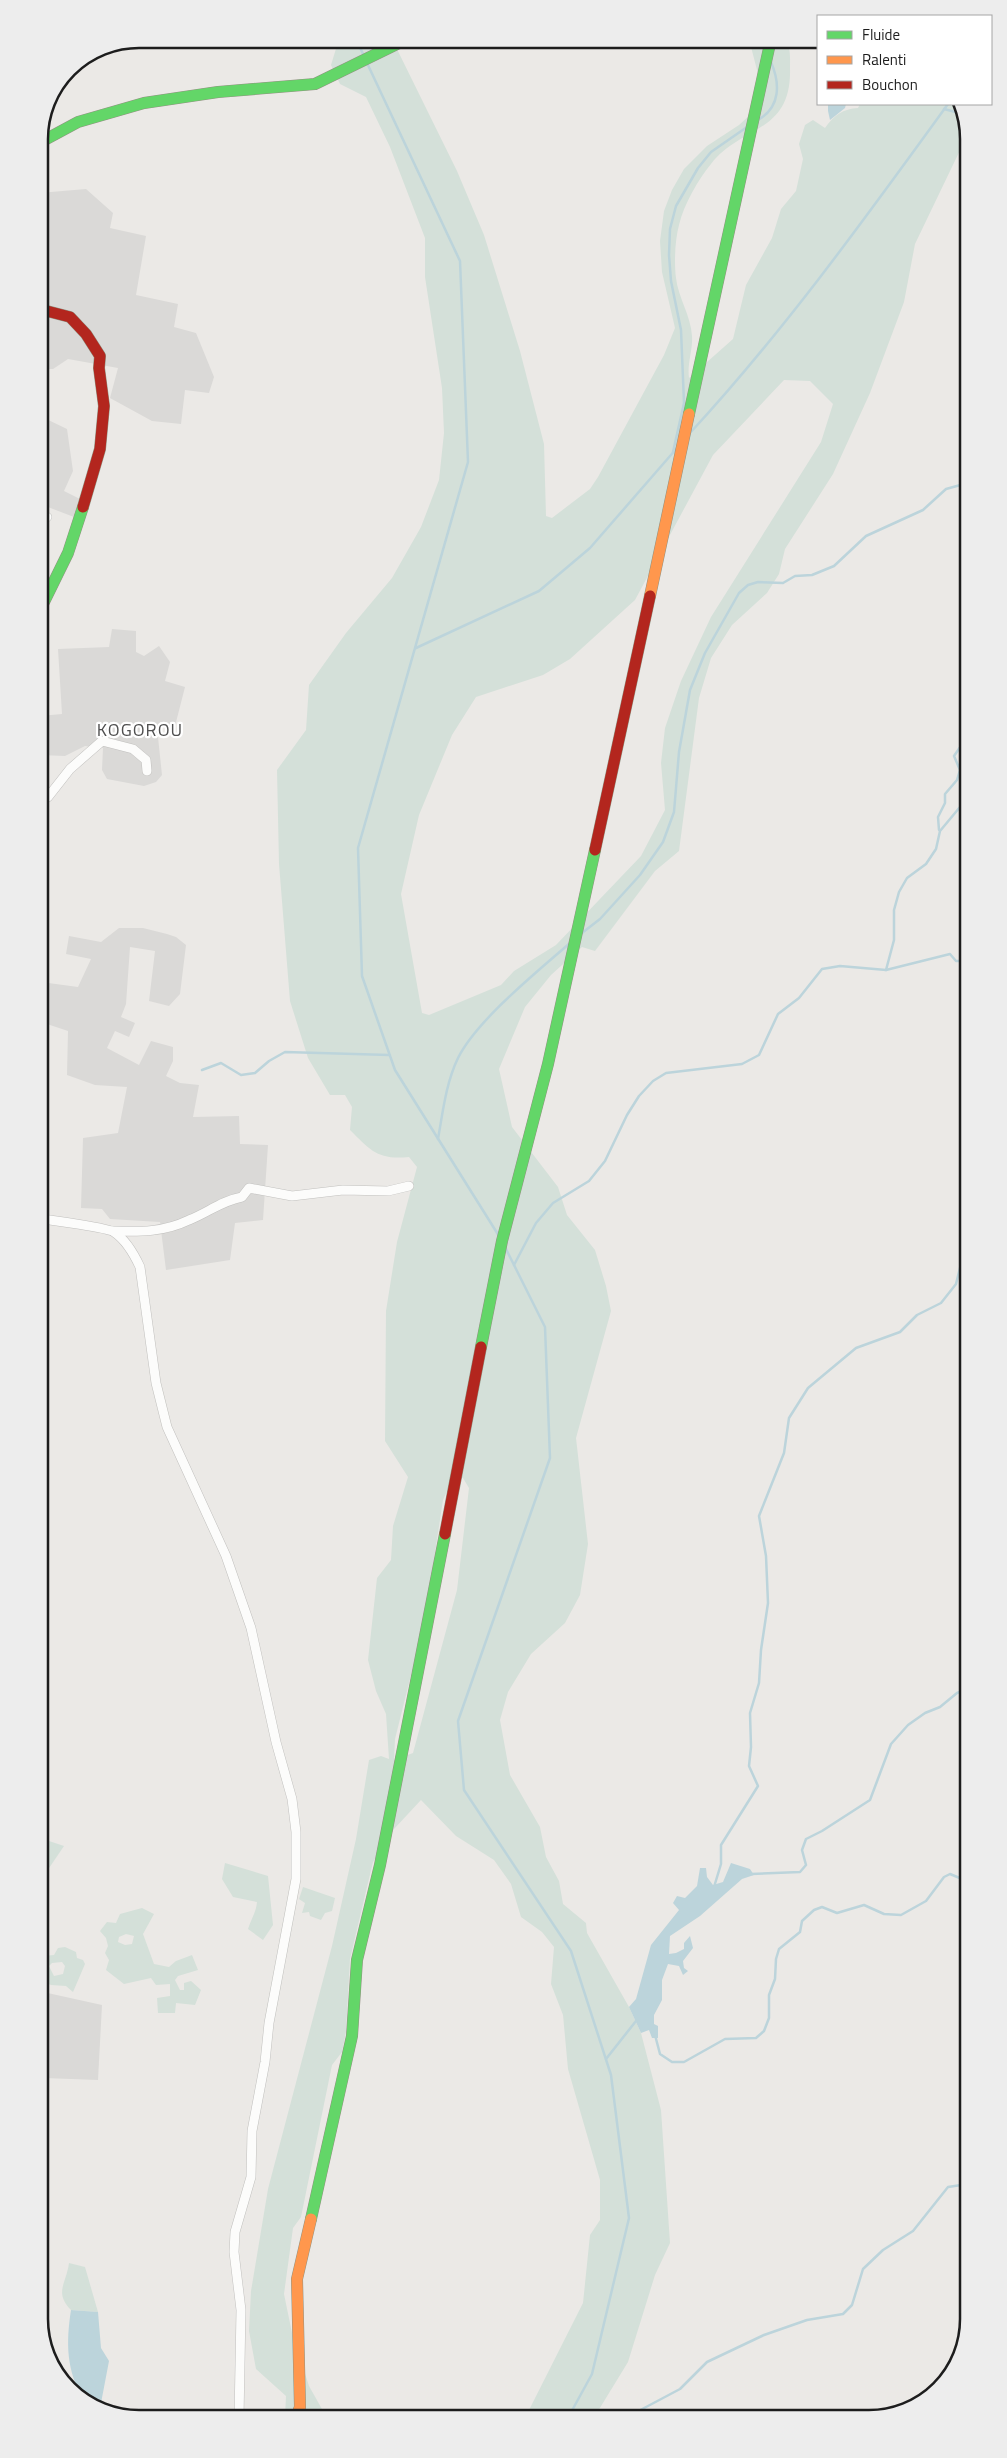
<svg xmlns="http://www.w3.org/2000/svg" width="1007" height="2458" font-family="'Titillium Web',sans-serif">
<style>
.residential{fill:#dad9d7}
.wetland{fill:#d4e0d9;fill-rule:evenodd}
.water{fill:#bcd4db}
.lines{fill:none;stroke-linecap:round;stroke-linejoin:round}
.stream{stroke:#bcd4db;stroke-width:2.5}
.street-casing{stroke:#c1c0be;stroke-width:10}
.fast-casing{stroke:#919280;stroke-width:12}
.slow-casing{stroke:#919280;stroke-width:12}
.jam-casing{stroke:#919280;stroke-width:12}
.street{stroke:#fcfcfb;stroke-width:9}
.fast{stroke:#63d668;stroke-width:11}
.slow{stroke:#ff974d;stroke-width:11}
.jam{stroke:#b3261e;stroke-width:11}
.labels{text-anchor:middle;stroke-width:4.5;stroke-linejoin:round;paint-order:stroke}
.quarter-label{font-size:18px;letter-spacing:1px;fill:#505050;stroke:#fff}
.rim{fill:none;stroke:#1d1d1d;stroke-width:2.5}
</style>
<rect width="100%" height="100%" fill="#ebe9e6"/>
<g class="residential">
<path d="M86,189L113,213L110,228L146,236L136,295L178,304L174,327L196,333L214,377L209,393L185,390L181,424L152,421L110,398L118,368L68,359L53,369H39V193Z"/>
<path d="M40,416L67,429L73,471L64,491L82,500L74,517L40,504Z"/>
<path d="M112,629L136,631V652L144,656L159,646L170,662L165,681L185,687L175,726L161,723L158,737L162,775L156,782L144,786L107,779L102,770L103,748L85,746L65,756L40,755V716L62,714L58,649L109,647Z"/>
<path d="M119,928H143L167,934L176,937L186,945L180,994L169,1006L149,1001L155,951L130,947L126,1004L121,1017L135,1023L129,1037L115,1031L107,1048L139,1065L151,1041L173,1047V1061L166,1076L180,1083L199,1085L193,1117L239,1116L240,1144L268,1145L263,1220L235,1223L230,1260L166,1270L160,1222L110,1219L102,1209L81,1208L83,1138L118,1133L127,1087L95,1085L67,1075L68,1031L41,1022V982L78,987L91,959L66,954L69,936L101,942Z"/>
<path d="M43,1992L102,2005L98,2080L44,2078Z"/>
</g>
<g class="wetland">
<path d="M339,39H392L457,171L484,235L520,351L544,444L546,516L552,518L590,489L598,477L664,355L675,328L662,272L660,241L664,211L672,190L684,169L707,146L739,125L762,104L764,97L750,43L752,39H785C791,48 790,57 790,68C792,134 741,125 711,164C698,180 684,204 679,225C675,240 674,262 676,278C678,297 691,316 692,336C693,350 687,363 689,378L733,339L746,285L772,238L781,209L796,191L803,159L799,144L805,125L813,120L825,128C834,115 843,109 858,108L860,104H961L963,107V144L915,244L904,302L870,393L833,474L785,549L779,574L767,593L732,625L711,658L699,698L679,851L655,871L595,951L582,947L551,975L525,1007L499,1069L512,1127L558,1187L567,1215L595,1250L606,1286L611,1311L576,1438L588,1544L580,1595L565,1623L531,1654L508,1692L500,1720L510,1775L540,1827L546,1857L559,1881L563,1904L586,1923L587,1933L629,2007L641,2033L661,2110L670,2243L655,2275L628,2362L595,2416H526L583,2303L590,2235L600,2220V2180L568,2069L563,2015L551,1984L554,1947L542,1932L521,1917L511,1884L494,1860L456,1836L421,1800L394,1829L373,1862L350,1959L346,2032L342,2052L332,2065L301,2217L293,2228L284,2294L292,2333L309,2386L327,2418H285L286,2396L256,2369L249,2331L251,2291L268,2189L332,1946L356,1839L369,1760L381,1756L389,1759L386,1714L376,1691L368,1660L377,1578L391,1560L393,1526L408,1477L385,1441L386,1311L397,1242L417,1167L409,1157C378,1160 371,1151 350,1130L352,1107L345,1095H330L308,1058L290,1001L279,864L277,770L306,730L309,685L346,633L392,578L421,527L439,480L444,433L442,388L425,277V238L390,147L366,97L340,84L331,65ZM784,380L810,381L833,404L821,442L711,617L681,681L665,728L661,763L665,810L641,856L556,945L514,971L501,985L429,1015L422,1013L401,894L419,815L452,735L476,697L543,675L570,659L635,600L713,455ZM453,1478H463L469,1488L457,1590L413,1753L394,1760L395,1739L413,1667L428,1599L443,1500Z"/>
<path d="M43,1839L64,1846L43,1877Z"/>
<path d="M225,1863L268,1876L273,1925L263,1940L248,1929C251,1919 256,1913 257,1902L233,1897L222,1879Z"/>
<path d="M303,1887L335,1898L332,1911L325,1913L321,1920L310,1916L309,1912L302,1913L305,1903L299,1899Z"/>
<path d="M142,1908L154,1914L143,1934L154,1964L169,1967L176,1961L192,1955L198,1970L178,1976L175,1980L180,1990H184V1983L191,1981L201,1990L195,2005L176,2003L175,2013H158L157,1998L170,1996V1984L156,1985L151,1978L124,1984L106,1970L109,1960L105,1953L108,1946L106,1938L100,1931L107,1922L116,1923L120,1914ZM126,1934L134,1936L132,1944L125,1945L118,1942L119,1937Z"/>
<path d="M65,1947L76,1952L77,1958L83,1960L85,1964L73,1992L66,1986L51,1985L43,1982V1956L54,1955L58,1948ZM62,1962L65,1966L63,1974L54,1976L49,1966L52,1963Z"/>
<path d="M69,2263L85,2267L98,2312L71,2310C54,2292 66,2285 69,2263Z"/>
</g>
<g class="water">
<path d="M828,104H846L845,108L830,120L828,111Z"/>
<path d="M731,1863L750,1869L754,1875L742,1879L700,1916L670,1936L669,1954L676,1953L684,1949V1943L690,1936L693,1948L683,1961L684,1968L688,1971L683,1975L679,1966L668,1964L662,1980V2000L654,2015V2024L658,2026V2038H652L649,2030L641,2033L629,2007L636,1999L651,1945L679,1910L673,1903L677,1896L685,1898L697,1886L700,1868H706L707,1877L713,1885L723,1882Z"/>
<path d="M71,2310L98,2312L101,2348L109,2361L101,2403L84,2401C66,2370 66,2343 71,2310Z"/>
</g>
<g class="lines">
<g class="stream">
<path d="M356,39L364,56"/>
<path d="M372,50L390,39"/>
<path d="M367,63L460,261L468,462L358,848L362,976L395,1070L499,1236"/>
<path d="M944,109L963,114"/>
<path d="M758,120C781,107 780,83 771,62"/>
<path d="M690,433C785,330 866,217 948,104"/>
<path d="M673,452L684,403L681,330L671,281L669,255L670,229L676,206L698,168L711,152L747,127"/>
<path d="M416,648L539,591L590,548L677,448"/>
<path d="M939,830L938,817L945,803V794L957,780L960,770L954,756L965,740"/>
<path d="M582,933L600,919L640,875L663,842L674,812L679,752L690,690L705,653L739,593L748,585L758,582L783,583L795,576L812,575L834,566L866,536L923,510L946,489L964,484"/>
<path d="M886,970L894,940V910L899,892L907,878L926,864L936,849L940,831L965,801"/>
<path d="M202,1070L221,1063L241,1075L255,1073L269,1061L285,1052L389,1055"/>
<path d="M438,1139C443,1111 446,1083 458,1058C477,1020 537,972 570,943"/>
<path d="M505,1247L545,1327L550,1458L458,1721L464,1790L571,1951L611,2075L629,2218L592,2374L569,2416"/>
<path d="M514,1265L536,1223L553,1203L589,1181L605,1161L627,1115L639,1096L653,1081L666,1073L742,1064L759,1055L778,1014L799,998L822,969L840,966L886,970L950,954L956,961H965"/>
<path d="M751,1874L800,1872L806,1865L802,1850L806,1839L822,1831L870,1800L891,1744L908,1725L925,1713L940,1707L957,1693L967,1689"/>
<path d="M714,1887L721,1864V1845L758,1786L749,1766L751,1747L750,1713L759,1683L761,1650L768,1603L766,1556L759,1516L784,1453L789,1418L808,1388L856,1348L900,1332L917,1315L941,1303L956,1284L966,1244"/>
<path d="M655,2035L660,2054L672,2062H684L725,2039L756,2038L764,2031L769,2018V1995L775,1979L776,1959L779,1949L800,1932L802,1921L814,1910L822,1907L837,1913L864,1905L884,1914L901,1915L926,1901L944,1877L950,1874L967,1881"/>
<path d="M606,2059L636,2021"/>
<path d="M614,2416L618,2412L631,2415L680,2389L707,2362L764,2335L807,2320L843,2314L852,2305L863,2269L883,2250L913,2231L948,2187L968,2184"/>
</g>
<defs>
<g id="street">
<path d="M40,515L47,517"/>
<path d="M40,802L48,797L70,769L102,741L133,749L146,760L147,771"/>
<path d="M41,1219C52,1220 108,1228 114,1232C126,1240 134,1254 140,1267L156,1383L167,1427L226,1556L251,1628L276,1742L292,1799L296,1832V1879L269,2023L265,2062L252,2131L251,2177L235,2232L234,2252L241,2310L239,2418"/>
<path d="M113,1231C141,1232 164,1232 189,1220C209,1212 221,1201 242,1197L249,1188L292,1196L343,1190L388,1191L409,1186"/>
</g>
<g id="fast">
<path d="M39,143L78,122L144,103L218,92L315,84L407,39"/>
<path d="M689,414L771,39"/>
<path d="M40,610L68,553L83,507"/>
<path d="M481,1347L502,1241L548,1064L595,850"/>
<path d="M311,2219L352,2036L357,1960L380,1865L445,1534"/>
</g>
<g id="slow">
<path d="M650,596L689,414"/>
<path d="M296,2418L300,2407L297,2279L311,2219"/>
</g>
<g id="jam">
<path d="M39,309L70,317L86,334L100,356L99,368L104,406L100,449L83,507"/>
<path d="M595,850L650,596"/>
<path d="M445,1534L481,1347"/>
</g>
</defs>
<use href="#street" class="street-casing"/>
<use href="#fast" class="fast-casing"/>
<use href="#slow" class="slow-casing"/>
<use href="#jam" class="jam-casing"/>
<use href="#street" class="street"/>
<use href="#fast" class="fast"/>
<use href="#slow" class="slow"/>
<use href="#jam" class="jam"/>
</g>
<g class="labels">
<g class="quarter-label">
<text x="140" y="736">KOGOROU</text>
</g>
</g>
<path d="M0 0H1007V2458H0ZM139 48H869A91 91 0 0 1 960 139V2319A91 91 0 0 1 869 2410H139A91 91 0 0 1 48 2319V139A91 91 0 0 1 139 48Z" fill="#ededed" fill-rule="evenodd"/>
<path class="rim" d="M139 48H869A91 91 0 0 1 960 139V2319A91 91 0 0 1 869 2410H139A91 91 0 0 1 48 2319V139A91 91 0 0 1 139 48Z"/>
<rect x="817" y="15" width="175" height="90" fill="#ffffff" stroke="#a5a5a5"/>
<rect x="827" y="31" width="25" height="8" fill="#63d668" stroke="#a5a5a5"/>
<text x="862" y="40" font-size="15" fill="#1d1d1d">Fluide</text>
<rect x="827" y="56" width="25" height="8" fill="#ff974d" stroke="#a5a5a5"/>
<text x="862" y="65" font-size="15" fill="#1d1d1d">Ralenti</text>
<rect x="827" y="81" width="25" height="8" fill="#b3261e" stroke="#a5a5a5"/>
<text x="862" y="90" font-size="15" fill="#1d1d1d">Bouchon</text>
</svg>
